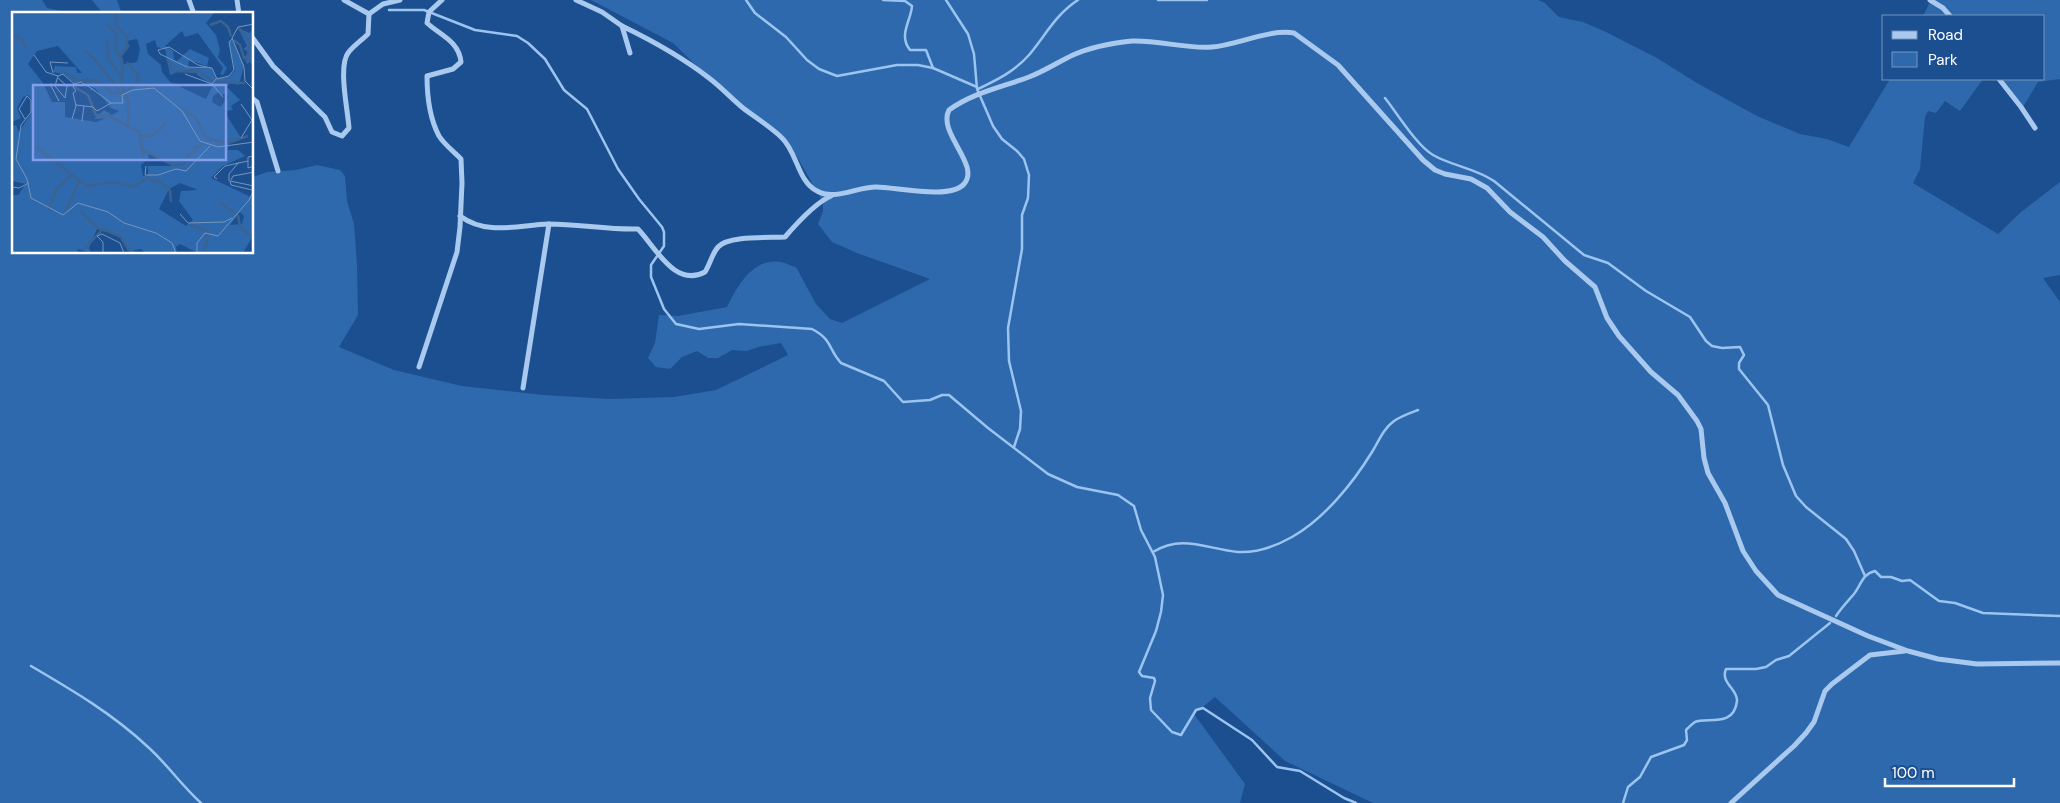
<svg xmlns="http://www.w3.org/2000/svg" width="2060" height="803" font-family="'DM Sans',sans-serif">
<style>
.green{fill:#2e69ad}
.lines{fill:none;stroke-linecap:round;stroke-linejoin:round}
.stream{stroke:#9cc4f0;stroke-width:2.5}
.minor{stroke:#a9c9ee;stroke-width:5}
.inset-river{fill:none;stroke:#3c6290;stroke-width:2.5}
.inset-road{fill:none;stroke:#7695bc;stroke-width:1}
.view{fill:#839eea;fill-opacity:0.15;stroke:#839eea;stroke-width:2.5}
.inset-edge{fill:none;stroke:#fff;stroke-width:2.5}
</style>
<rect width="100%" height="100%" fill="#1b4f8f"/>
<g class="green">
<path d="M0,0H42L47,8L75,14H14V252H252L253,177L267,172L296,170L317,165L340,170L345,176L347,201L354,224L357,264L358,315L339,347L394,370L462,386L543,395L609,399L674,397L716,390L788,355L781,343L758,347L747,351L732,350L718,358H708L697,351L682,357L670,369L656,367L648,358L655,343L659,315L678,316L727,307C737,287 753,257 781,262C786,263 791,266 796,267L816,304L830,319L842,323L930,279L857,253L832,242L818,224L823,211V202L792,148L709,78L673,43L591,0H1538L1545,3L1559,17L1583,22L1604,31L1657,58L1697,83L1757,116L1800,134L1827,139L1849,147L1890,79H1983L1960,111L1945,101L1936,113L1928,111L1925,117L1920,169L1913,183L1998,234L2021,212L2060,182V275L2043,278L2060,302V803H1373L1285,761L1215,697L1194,714L1245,784L1240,803H0Z"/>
<path d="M92,0H117L122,14H103Z"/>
<path d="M1931,0H2060V79L2038,82L2023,107L2001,79H2044V16H1923Z"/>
</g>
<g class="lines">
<g class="stream">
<path d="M746,0L755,13L786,37L807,60L819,69L837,76L897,65H918L933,68L977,87"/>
<path d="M883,0L905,1L912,6C911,21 898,35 910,50H926L933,68"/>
<path d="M946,0L968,34L974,54L977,89L993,126L1002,139L1017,151L1024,159L1029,175L1028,198L1022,215V249L1008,328L1009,361L1021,411L1020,429L1014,447"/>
<path d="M1158,0H1207"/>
<path d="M389,10H424L475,30L517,36L528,43L545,59L564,90L587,109L618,169L639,199L662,227L664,232V246L651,265V277L664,309L676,324L699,329L739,324L812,329C833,340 828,349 841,363L884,381L903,402L930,400L942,395H949L988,428L1048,474L1077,487L1118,495L1134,506L1141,530L1155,557L1163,595L1161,612L1156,631L1139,672L1142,676L1154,678L1155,681L1150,698L1151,710L1172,732L1181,735L1196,710L1203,708L1252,740L1277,767L1300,771L1344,798L1356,803"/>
<path d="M978,89C997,80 1015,71 1029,55C1045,36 1056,14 1078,0"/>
<path d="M1385,98C1397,113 1417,146 1433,155C1452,166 1475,168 1494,181L1584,255L1608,263L1646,291L1690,317L1706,341L1712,346L1722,348L1740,347L1744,355L1739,363V369L1768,405L1783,465L1796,496L1806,507L1846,539L1854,551L1865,576"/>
<path d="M1153,552C1182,534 1207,549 1238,552C1257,553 1276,546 1292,537C1324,519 1353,483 1372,452C1379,441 1383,429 1394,421C1401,416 1410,413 1418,410"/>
<path d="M1836,616C1842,607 1848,601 1854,594C1861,585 1862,574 1875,571L1881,577H1891L1902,581L1910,580L1939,601L1955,603L1983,613L2060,616"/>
<path d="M31,666C72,690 113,714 148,747C167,764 182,786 201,803"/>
<path d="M1623,803L1628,787L1640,777L1651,757L1684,745L1687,740L1686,730C1689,727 1692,724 1695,722C1707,717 1734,728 1737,701C1738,689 1720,683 1726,669H1756L1766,667L1776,660L1789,656L1830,623"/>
</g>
<g class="minor">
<path d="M189,0L194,14"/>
<path d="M237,0L239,14"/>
<path d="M344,0L369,14L383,4L400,0"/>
<path d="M576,0L602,12L622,26"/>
<path d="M1930,0L1943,8L1950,16"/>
<path d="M252,37L273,66L325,117L332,132L342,136L349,128C348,111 338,67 348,53C353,46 362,40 368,34L369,14"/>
<path d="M630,53L622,26C653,41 682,57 709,78C721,87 732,99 743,108C756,118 771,127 782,138C797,152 798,182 817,191C835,201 856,187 876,187C896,187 950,200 964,184C981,165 937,133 949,110C972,93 1002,87 1029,77C1045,71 1058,62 1073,55C1091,47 1113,43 1132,41C1159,40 1185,49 1212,47C1237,45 1269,29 1294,33L1338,65L1423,160L1435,170L1445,174L1471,179L1487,188L1510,212L1543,237L1565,261L1595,287L1607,318L1619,336L1651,372L1678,395L1697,421L1701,429L1704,458L1708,473L1725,503L1743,551L1756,571L1778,595L1868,636L1908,651L1938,659L1977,664L2060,663"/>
<path d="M1999,79L2021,107L2035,128"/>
<path d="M252,98L257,102L278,171"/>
<path d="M460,216C487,236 518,225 549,224C579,224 608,230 638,229C656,248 675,288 705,272C710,264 712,254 718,247C728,235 770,238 785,237C797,223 815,203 831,196"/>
<path d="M419,367L457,252L460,227L462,183L461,159C454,152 444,144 439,136C430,119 427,95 427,76L453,69L461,62C459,41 440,35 427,23L429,12L442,0"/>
<path d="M523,388L549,224"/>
<path d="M1731,803L1794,746L1806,733L1814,722L1825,691L1832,684L1870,655L1905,651"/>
</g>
</g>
<g transform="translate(12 12)">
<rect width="241" height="241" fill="#1b4f8f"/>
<path d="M0,1H202L194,11L204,23L208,38L206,45L215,56L211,63L208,62L211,56L186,21L173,25L170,19L153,34L161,39L162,48L165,49L178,37L197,46L195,54L177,48L176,56L200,57L204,66L217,65L223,59L217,30L220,28L232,53L227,73L218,71L215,75L228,88L219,94L221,98L212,99L229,126L217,132L216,138H226L233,144L211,154L199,166L241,186V224L231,241H186L168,232L164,235L165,241H134L129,237L116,239L109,225L85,217L77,236L79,241L66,237L65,241H0V183H6L14,172L0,169V114L4,113L7,120L19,101L20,88L16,83L11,85L5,96L9,106L0,110ZM125,27L128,37L125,50L112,52L110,44L118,34L114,29ZM143,28L145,35L153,37L158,63L171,58L185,59V63L201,73L194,87L158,70L150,60L149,53L136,42L134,32ZM46,34L70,61H65L64,55L43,54L41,60L52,62L62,71L71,70L84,77L99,96L107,99L100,103L92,98L82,107L94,106L84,110L53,105V90H40L31,71L16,52L25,39ZM207,80L210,83L214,81L216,86L208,95L200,90L201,84ZM135,138L141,144L160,154H136V163L131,164L129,153L137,146ZM168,171L186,178L169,179L167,189L181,208L174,214L147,197L157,177ZM228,200L232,204L230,212L218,213ZM241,13L242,53H240L238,50L235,52L232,45L238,41L231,37L235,34L226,16L238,21Z" fill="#2e69ad" fill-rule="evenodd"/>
<path class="inset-river" d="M103,1L105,14L115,25V34L108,44M95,12L105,23L103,35L111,53L109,72L117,90L116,114M198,13L209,9L216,15L219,24M227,16L238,30L235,47M0,22L10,28L15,37M222,28L228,33L232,46L242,50M95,29L96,45L108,63M73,40L79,43L108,79M155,47L161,59L187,60L201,69M115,50L126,63V69L117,78M50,59L66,68L86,69L99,80L112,81M203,70L233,71M123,73H141M61,74L76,83L84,103L97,104L127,120L131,142L133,139L163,154L172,152L175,144L183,139L182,136L192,132M170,97L184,106L195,127L216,131L236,124M129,124L142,123L154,111M24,135L75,174L103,170L122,175L137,165L140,169L150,170L158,179L159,190M208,191L223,201M36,198L45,176L59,164M53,200L67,170M69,200L84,214L109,225L116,237L123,241M226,203L228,215L240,225M177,212L195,219M72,237L90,218M190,241L195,231L196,220"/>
<path class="inset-road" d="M242,12L226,15L220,26L232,55L233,69L242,78M22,43L34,60L46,64L51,62L62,72L69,70L79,76M199,56L186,53L157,35L146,38L148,42L175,55L200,56L205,67L217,64L222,58L217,30L220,27M41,61L38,50L56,51M173,62L200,72M46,64L43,74L53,86L55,74M46,66L55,74L61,73M204,67L200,72L211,85M43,73L38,72L47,89M80,78L79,76L99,91H111L110,83L121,78L142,76L170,99L188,129L206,135L242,130M229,92L240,108L229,126M64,93L81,95L85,99L99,91M13,107L7,97L15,84L19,88V100L9,113L4,147L15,167L19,186L51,203L66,191L96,200L112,211L144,221L160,231L164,241M60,107L64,94L61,81L64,79L61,75L63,72M70,109L72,94M242,144L236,145V156L242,154M134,154L133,163H146L164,157L174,159L198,134M205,167L202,165L213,154L236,149M219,168L221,164L242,160M217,169V162L227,150M218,169L219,173L240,178M218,169L242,174M0,175L7,176L17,171M168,202L176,211L212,210L220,206M91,241V230L85,224L90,222L108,231L112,241M185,241V231L193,221L206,224L237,188L242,178"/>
<path class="view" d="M21,73H214V148H21Z"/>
<rect width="241" height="241" class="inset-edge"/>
</g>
<rect x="1882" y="15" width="162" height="65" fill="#1b4f8f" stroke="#7695bc"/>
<rect x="1892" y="31" width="25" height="8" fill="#a9c9ee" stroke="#7695bc"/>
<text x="1928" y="40" font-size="15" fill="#ffffff">Road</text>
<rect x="1892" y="52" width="25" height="15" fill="#2e69ad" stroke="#7695bc"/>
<text x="1928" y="65" font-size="15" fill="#ffffff">Park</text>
<path d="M1885 778v8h129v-8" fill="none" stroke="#ffffff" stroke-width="2.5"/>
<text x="1892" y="778" font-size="15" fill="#ffffff" stroke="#1b4f8f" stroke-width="4" paint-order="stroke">100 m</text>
</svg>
